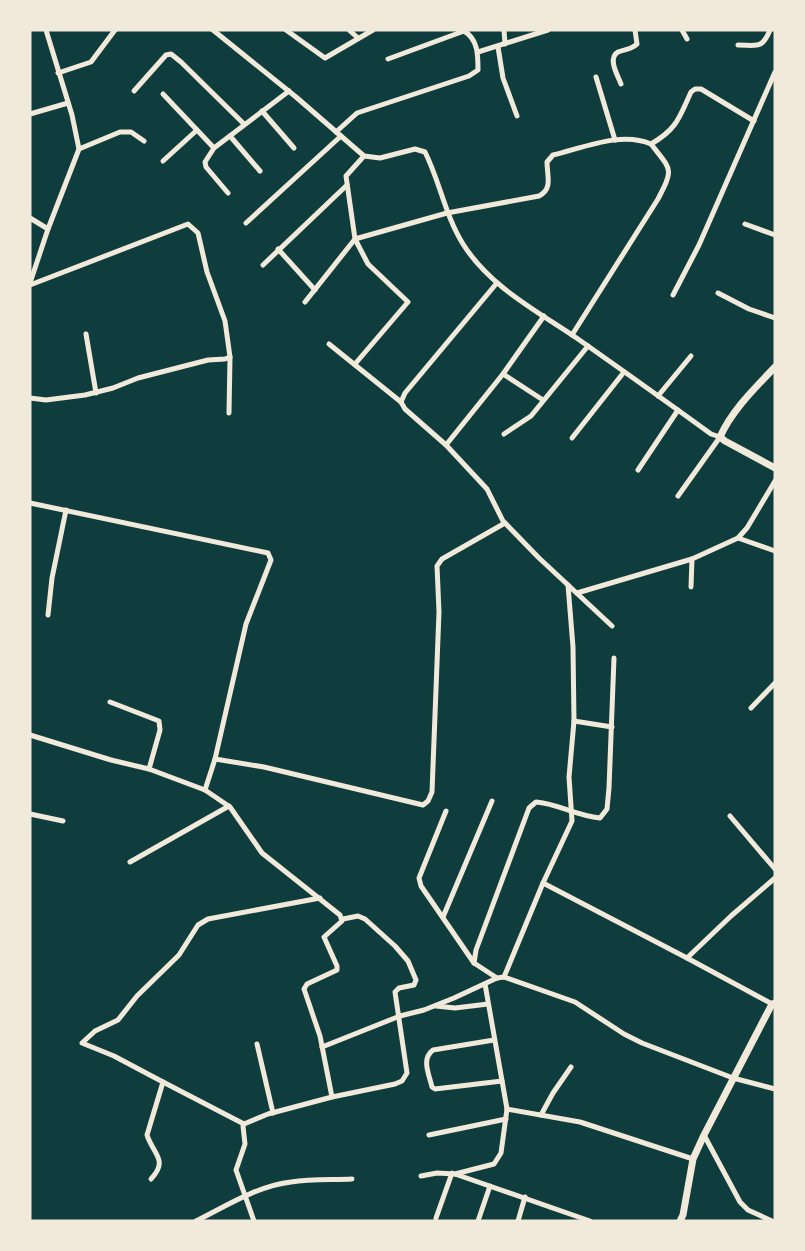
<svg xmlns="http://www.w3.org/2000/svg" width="805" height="1251" font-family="'Nunito Sans',sans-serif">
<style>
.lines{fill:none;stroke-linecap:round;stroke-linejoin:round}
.minor{stroke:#f1e9da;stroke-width:5}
.tertiary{stroke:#f1e9da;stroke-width:7}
</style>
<rect width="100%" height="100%" fill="#0f3d3e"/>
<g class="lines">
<g class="minor">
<path d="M213,30L296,97L364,156L380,158L415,149L425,152C440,182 445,215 463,244C490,287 537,311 578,339C622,370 667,402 711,434L720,437L678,496"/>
<path d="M286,30L325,58L373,30"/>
<path d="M349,30L358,38"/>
<path d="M504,30L505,44"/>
<path d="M682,30L687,39"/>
<path d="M738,45C756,45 762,50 770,30"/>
<path d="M498,47L503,78L517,116"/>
<path d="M478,52L548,30"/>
<path d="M58,73L91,62L115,30"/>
<path d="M596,77L615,140"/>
<path d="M621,84C618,76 607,58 618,52C625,49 631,50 637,44L635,30"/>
<path d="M134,91L166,55L171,54L181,62L244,124"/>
<path d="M163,94L214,148"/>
<path d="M262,111L294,148"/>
<path d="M30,114L68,103"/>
<path d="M336,132L357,113L469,76L478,70C478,55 478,39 464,31L388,59"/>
<path d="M230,136L260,171"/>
<path d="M79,149L120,132H131L144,141"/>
<path d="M163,161L197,130"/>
<path d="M228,193L206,167L205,162L214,148L289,91"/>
<path d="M30,218L48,229"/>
<path d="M246,223L341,136"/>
<path d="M745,224L775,235"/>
<path d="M278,249L315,290"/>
<path d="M263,265L347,185"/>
<path d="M30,283L48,229L79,149L72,115L46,30"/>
<path d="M496,284L405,393L401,402L405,409L446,445L487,489L503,521L539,558L612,626"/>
<path d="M30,285L188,224L198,233L207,272L225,321L230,357L225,359L208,360L138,378L113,388L85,395L46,400L30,398"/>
<path d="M718,293L749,309L775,318"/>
<path d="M673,295L699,245L775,72"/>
<path d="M305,302L355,239L346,176L364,156"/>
<path d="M86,334L96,393"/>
<path d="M572,335L658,199C674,168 672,171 651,144"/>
<path d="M329,344L401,402"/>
<path d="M355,364L408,302L368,264L355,239L447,213L539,196C553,189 547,176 547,162L553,155C583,148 621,131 651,144C677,129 679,118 691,92L695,89H701L754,121"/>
<path d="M503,374L543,400"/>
<path d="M658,396L691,356"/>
<path d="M229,413L230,357"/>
<path d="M504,434L531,416L588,346"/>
<path d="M572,438L624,372"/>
<path d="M446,445L503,374L544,316"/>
<path d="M638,470L678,410"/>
<path d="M30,503L268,553L271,560L246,624L215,759L205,790"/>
<path d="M738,538L775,551"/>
<path d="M691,587L692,559L738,538L747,528L775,481"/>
<path d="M577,593L692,559"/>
<path d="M48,615L52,578L66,510"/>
<path d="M110,702L159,721L160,730L149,769"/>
<path d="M751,708L775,683"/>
<path d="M574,721L612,727"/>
<path d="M30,735L111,760L149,769L205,790L230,807L262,853L340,915L342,921L324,937L337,966V970L307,984L304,989L320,1036L332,1097"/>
<path d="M215,759L264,767L423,805L428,801L432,792L439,612L437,566L442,559L505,523"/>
<path d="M446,811L419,878L421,886L474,963"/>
<path d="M30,814L63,821"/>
<path d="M730,816L775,869"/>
<path d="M130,862L229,806"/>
<path d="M543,883L687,958L774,1005"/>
<path d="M443,917L492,801"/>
<path d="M687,958L731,916L775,878"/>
<path d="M504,977L543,883L572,821L569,777L574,721L573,647L568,585"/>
<path d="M497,978L474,963L476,950L529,808L536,802C556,803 576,816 600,818L607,809L609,788L614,658"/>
<path d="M436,1006L455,1008L488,1004"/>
<path d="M494,1040L433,1050C421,1059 429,1074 432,1087L435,1089L502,1081"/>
<path d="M257,1044L273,1113"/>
<path d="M322,1047L400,1016L424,1010L454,998L497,978L504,977L575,1002L624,1034L642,1043L733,1078L775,1089"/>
<path d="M163,1082L114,1056L82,1043L95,1031L118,1020L137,996L179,955L198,925L208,919L320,898"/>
<path d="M507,1109L580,1122L693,1159"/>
<path d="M541,1115L553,1093L571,1067"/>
<path d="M429,1135L506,1119"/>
<path d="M704,1135L740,1202L748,1210L772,1221"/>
<path d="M455,1174L494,1164L501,1153L507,1109L485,984"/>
<path d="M421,1176L437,1173L455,1174L590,1221"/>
<path d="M151,1179C169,1160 153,1154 147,1135L163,1082L244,1124"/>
<path d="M436,1218L452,1173"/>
<path d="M196,1221C226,1206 257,1186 291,1182C311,1179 332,1180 352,1179"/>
<path d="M254,1221L236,1170L245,1144L243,1126L244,1124L268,1114L332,1097L395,1084L402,1081L407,1073L395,992L399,988L414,985L416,980L408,961L395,946L365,919L358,916L343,919"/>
<path d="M478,1221L490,1186"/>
<path d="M518,1221L525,1197"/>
</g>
<g class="tertiary">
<path d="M775,367C755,388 732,410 720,437L725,441L775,468"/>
<path d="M680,1221L683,1215L693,1159L704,1135L772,1004L775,1003"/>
</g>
</g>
<rect width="805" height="1251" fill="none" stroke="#f1e9da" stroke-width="63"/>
</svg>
